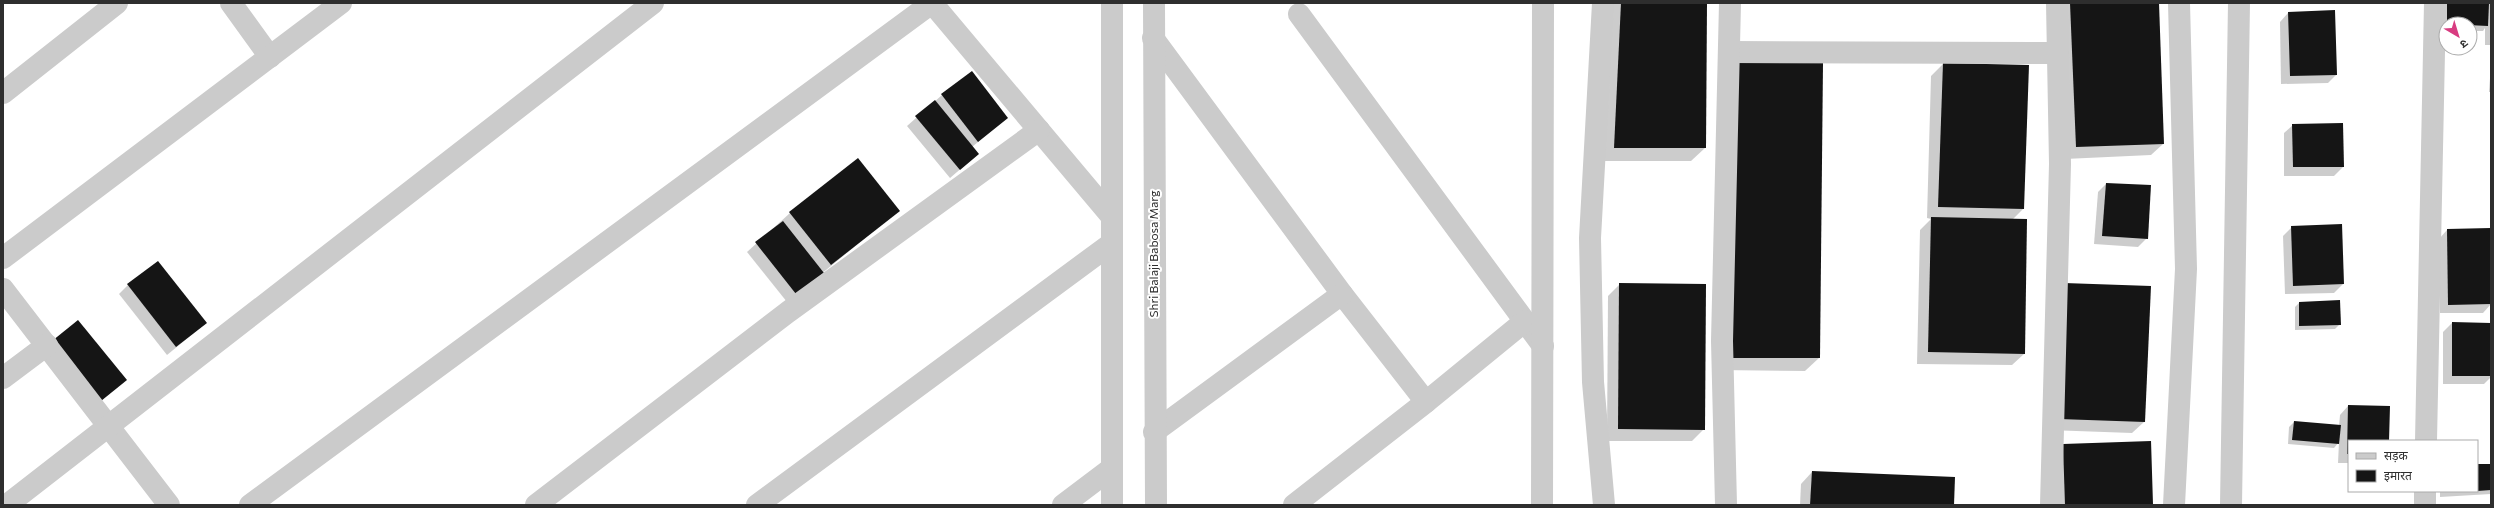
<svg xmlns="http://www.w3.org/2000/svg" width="2494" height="508" font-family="Commissioner,'Noto Sans Devanagari',sans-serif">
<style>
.shadow{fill:#0003}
.building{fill:#151515}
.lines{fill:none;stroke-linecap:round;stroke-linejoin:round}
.minor{stroke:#cbcbcb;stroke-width:22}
.tertiary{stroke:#cbcbcb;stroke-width:22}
.labels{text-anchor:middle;stroke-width:4;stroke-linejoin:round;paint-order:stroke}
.street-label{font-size:12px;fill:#2e2e2e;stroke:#fff}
</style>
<rect width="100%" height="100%" fill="#fff"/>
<g class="shadow">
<path d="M1608,3H1706L1705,148L1691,161H1601Z"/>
<path d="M2065,3H2158L2163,144L2151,155L2065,159Z"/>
<path d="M2443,3H2491V45H2485V28L2483,31H2470V24H2446V31H2443Z"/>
<path d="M2288,13L2336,75L2328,83L2281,84L2280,22Z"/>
<path d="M1943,64L2023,209L2013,219L2024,354L2012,365L1917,364L1920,230L1931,219L1927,218L1931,76Z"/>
<path d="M2491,64V92H2489Z"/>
<path d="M1720,77L1819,358L1805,371L1717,370Z"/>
<path d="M942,95L1007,118L972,147L978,154L950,178L907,126Z"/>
<path d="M2293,125L2343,167L2334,176H2284V133Z"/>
<path d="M2106,184L2147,238L2138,247L2094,244L2098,192Z"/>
<path d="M898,211L787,302L747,252L790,213Z"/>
<path d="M2292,227L2343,284L2334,293L2285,294L2283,236Z"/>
<path d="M2447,230L2491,276V304L2483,313H2440L2439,239Z"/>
<path d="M1620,284L1704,429L1692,441H1607L1608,296Z"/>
<path d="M128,285L206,323L167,355L119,294Z"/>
<path d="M2150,287L2144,422L2132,433L2048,430Z"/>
<path d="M2299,303L2340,324L2335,329L2295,330V307Z"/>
<path d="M2452,323L2491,324V377L2484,384H2443V332Z"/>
<path d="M2348,406L2388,441H2349V463H2338L2339,442L2334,448L2288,444L2289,427L2294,422L2339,426L2340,415Z"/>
<path d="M2064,445L2152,505H2054Z"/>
<path d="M2477,465H2491V494L2440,497V491H2477Z"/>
<path d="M1812,472L1953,505H1800L1801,484Z"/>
</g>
<g class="building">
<path d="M1621,3H1707L1706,148H1614Z"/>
<path d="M2070,3H2159L2164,144L2076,147Z"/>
<path d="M2447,3H2489L2488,26L2447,24Z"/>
<path d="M2335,10L2337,75L2290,76L2288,12Z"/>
<path d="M1733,63H1823L1820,358H1730Z"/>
<path d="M1943,63L2029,65L2024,209L1938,207Z"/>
<path d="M972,71L1008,118L978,142L941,94Z"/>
<path d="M935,100L979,154L960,170L915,116Z"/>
<path d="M2343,123L2344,167H2293L2292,124Z"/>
<path d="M858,158L900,211L831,265L789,212Z"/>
<path d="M2106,183L2151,185L2148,239L2102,236Z"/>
<path d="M1931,217L2027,219L2025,354L1928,352Z"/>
<path d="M783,221L824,273L796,294L755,242Z"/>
<path d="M2342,224L2344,284L2293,286L2291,226Z"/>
<path d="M2491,228V304L2448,305L2447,229Z"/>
<path d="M158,261L207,323L176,347L127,284Z"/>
<path d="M1619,283L1706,284L1705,430L1618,429Z"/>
<path d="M2064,283L2151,286L2145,422L2059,419Z"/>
<path d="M2340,300L2341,325L2299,326V302Z"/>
<path d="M78,320L127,380L101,401L52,341Z"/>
<path d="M2452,322L2491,323V376H2452Z"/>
<path d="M2348,405L2390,406L2389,441H2349V454H2347Z"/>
<path d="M2294,421L2341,425L2339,444L2292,440Z"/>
<path d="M2151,441L2153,505H2065L2063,444Z"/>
<path d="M2477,464H2491V490L2477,491Z"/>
<path d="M1812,471L1955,477L1954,505H1810Z"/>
</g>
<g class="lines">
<g class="minor">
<path d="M231,3L270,57"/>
<path d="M932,3L1112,217"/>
<path d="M1603,3L1590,238L1593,382L1604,505"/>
<path d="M1299,14L1543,346"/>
<path d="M1153,38L1342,294L1426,402"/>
<path d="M1729,52L2057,53"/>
<path d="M3,93L117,3"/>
<path d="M3,258L341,3"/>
<path d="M3,289L169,505"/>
<path d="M3,378L47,345"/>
<path d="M1154,432L1342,294"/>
<path d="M2426,441L2435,3"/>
<path d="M7,505L653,3"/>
<path d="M250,505L932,3"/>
<path d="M536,505L788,312L1039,130"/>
<path d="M757,505L1112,243"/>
<path d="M1063,505L1112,468"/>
<path d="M1294,505L1426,402L1525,321"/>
<path d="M1542,505L1543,3"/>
<path d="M1726,505L1722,341L1730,3"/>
<path d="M2051,505L2060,164L2057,3"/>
<path d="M2174,505L2186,269L2179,3"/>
<path d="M2231,505L2239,3"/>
<path d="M2425,505V491"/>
</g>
<g class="tertiary">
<path d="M1112,3V505"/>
<path d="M1154,3L1156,505"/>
</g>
</g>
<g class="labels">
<g class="street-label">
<text transform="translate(1154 254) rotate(-90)" y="4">Shri Balaji Babosa Marg</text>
</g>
</g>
<rect width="2494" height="508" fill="none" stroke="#2e2e2e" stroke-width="8"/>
<rect x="2348" y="440" width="130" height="52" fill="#ffffff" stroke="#ababab"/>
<rect x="2356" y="453" width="20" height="6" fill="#cbcbcb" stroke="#ababab"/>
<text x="2384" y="460" font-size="12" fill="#2e2e2e">सड़क</text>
<rect x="2356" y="470" width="20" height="12" fill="#151515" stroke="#ababab"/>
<text x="2384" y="480" font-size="12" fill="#2e2e2e">इमारत</text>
<g transform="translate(2458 36) rotate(142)"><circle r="19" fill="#ffffff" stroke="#ababab"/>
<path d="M0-3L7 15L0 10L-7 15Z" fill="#d83c81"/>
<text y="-6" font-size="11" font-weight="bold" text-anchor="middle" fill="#2e2e2e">उ</text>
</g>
</svg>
